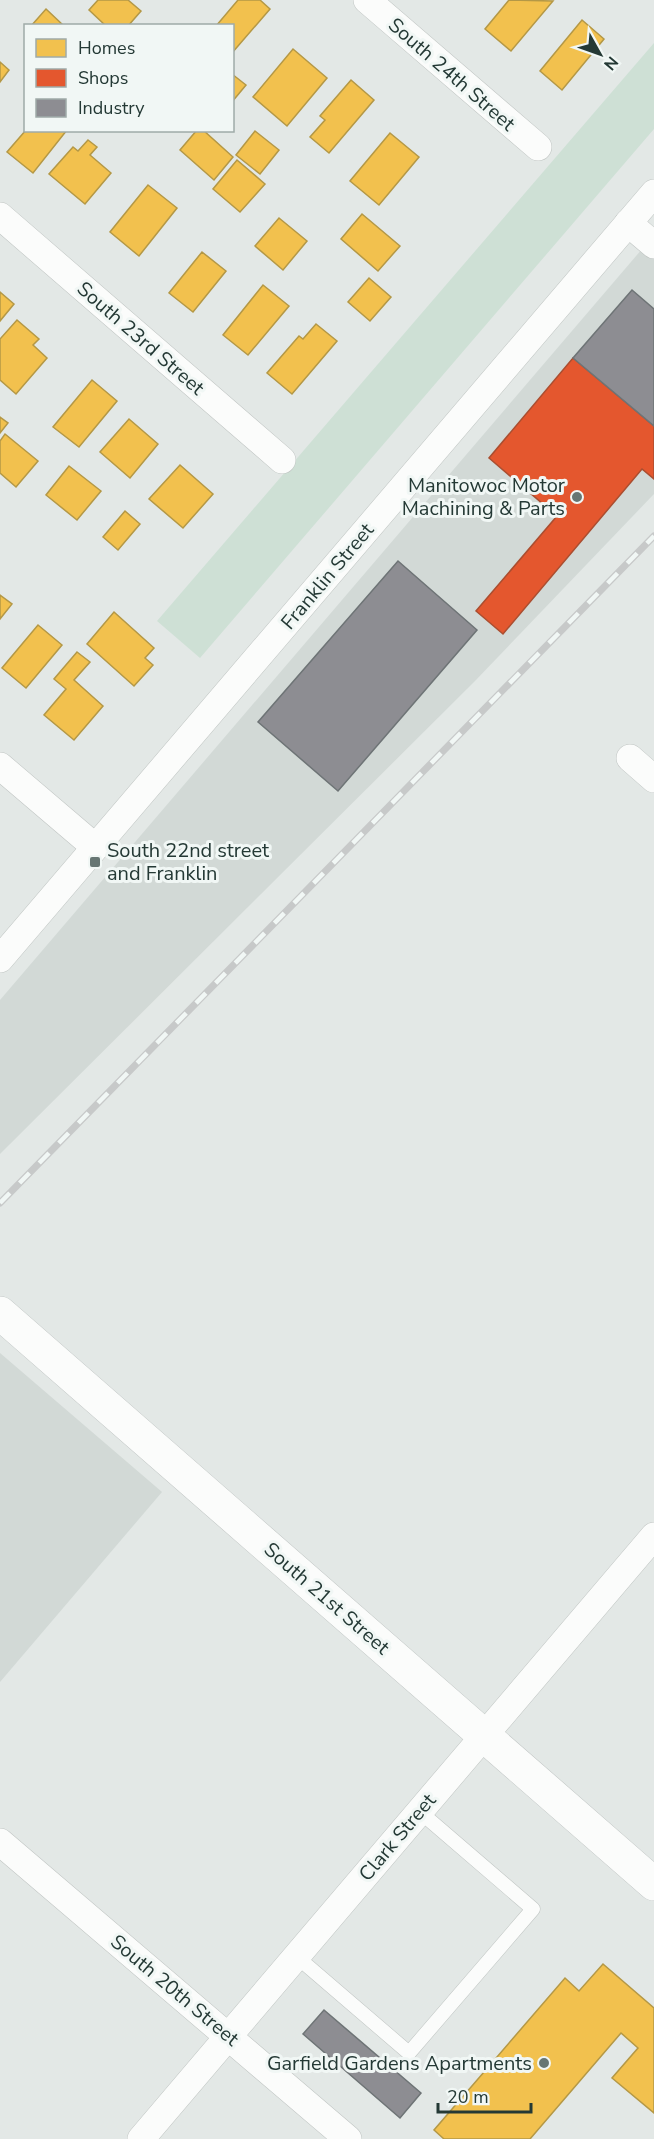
<svg xmlns="http://www.w3.org/2000/svg" width="654" height="2139" font-family="'Nunito Sans',sans-serif">
<style>
.built{fill:#d2d9d6}
.green{fill:#cee0d5}
.homes{fill:#f2c14e;stroke:#b49846;stroke-width:1.5}
.shops{fill:#e4572e;stroke:#aa4e30;stroke-width:1.5}
.industry{fill:#8d8d92;stroke:#6e7476;stroke-width:1.5}
.lines{fill:none;stroke-linecap:round;stroke-linejoin:round}
.lane-casing{stroke:#c0c5c3;stroke-width:15}
.street-casing{stroke:#c0c5c3;stroke-width:28}
.secondary-casing{stroke:#c0c5c4;stroke-width:34}
.lane{stroke:#fbfcfb;stroke-width:14}
.street{stroke:#fbfcfb;stroke-width:27}
.secondary{stroke:#fbfcfb;stroke-width:33}
.rail-casing{stroke:#c7c9c9;stroke-width:7}
.rail{stroke:#f1f7f5;stroke-width:4.5;stroke-dasharray:14;stroke-linecap:butt}
.poi-dot{fill:#677673;stroke:#f1f7f5;stroke-width:2}
.labels{text-anchor:middle;stroke-width:6;stroke-linejoin:round;paint-order:stroke}
.street-label{font-size:20px;fill:#243935;stroke:#f1f7f5}
.poi-label{font-size:20px;fill:#243935;stroke:#f1f7f5;text-anchor:end}
</style>
<rect width="100%" height="100%" fill="#e3e8e6"/>
<g class="built">
<path d="M654,235V494L475,681L0,1154V1000Z"/>
<path d="M0,1353L162,1492L0,1682Z"/>
</g>
<path class="green" d="M654,43V129L200,658L157,621Z"/>
<g class="homes">
<path d="M98,0H128L141,11L128,26H106L89,10Z"/>
<path d="M238,0H260L270,9L232,53V26H216Z"/>
<path d="M509,0L553,1L511,51L485,29Z"/>
<path d="M46,9L64,26H31Z"/>
<path d="M582,20L604,39L562,90L540,71Z"/>
<path d="M293,49L327,78L287,126L253,97Z"/>
<path d="M0,62L9,70L0,82Z"/>
<path d="M232,74L246,85L232,102Z"/>
<path d="M351,80L374,100L329,153L310,137L325,120L320,116Z"/>
<path d="M26,130H67L33,173L7,152Z"/>
<path d="M197,130H203L233,157L214,180L180,150Z"/>
<path d="M255,131L279,150L260,174L236,155Z"/>
<path d="M390,133L419,157L379,205L350,181Z"/>
<path d="M88,140L97,147L90,155L111,173L85,204L49,174L73,147L78,151Z"/>
<path d="M237,160L265,184L240,212L213,189Z"/>
<path d="M148,185L177,208L139,256L110,232Z"/>
<path d="M362,214L400,246L378,271L341,239Z"/>
<path d="M279,218L307,241L283,270L255,246Z"/>
<path d="M202,252L226,271L193,312L169,293Z"/>
<path d="M369,278L391,297L370,321L348,302Z"/>
<path d="M263,285L289,306L248,355L223,335Z"/>
<path d="M0,292L14,304L0,321Z"/>
<path d="M17,320L39,339L33,345L47,358L16,394L0,380V339Z"/>
<path d="M316,324L337,341L292,394L267,373L299,336L303,339Z"/>
<path d="M92,380L117,401L79,447L53,427Z"/>
<path d="M0,417L8,423L0,433Z"/>
<path d="M129,419L158,444L130,478L100,452Z"/>
<path d="M5,434L38,461L16,487L0,473V441Z"/>
<path d="M180,465L213,494L183,528L149,499Z"/>
<path d="M69,466L101,491L77,520L46,495Z"/>
<path d="M125,511L140,524L118,550L103,537Z"/>
<path d="M0,595L12,604L0,619Z"/>
<path d="M114,612L154,648L145,658L153,665L134,686L87,644Z"/>
<path d="M38,625L62,645L26,688L2,668Z"/>
<path d="M77,652L90,662L74,680L103,706L74,740L44,715L66,689L54,679Z"/>
<path d="M603,1964L654,2008V2113L612,2078L638,2048L621,2033L530,2139H444L434,2130L565,1978L579,1991Z"/>
</g>
<path class="shops" d="M573,358L654,426V479L642,469L503,634L476,611L557,516L489,458Z"/>
<g class="industry">
<path d="M632,290L654,309V426L573,358Z"/>
<path d="M398,561L477,630L338,791L258,722Z"/>
<path d="M324,2010L421,2093L400,2118L303,2034Z"/>
</g>
<g class="lines">
<defs>
<path id="lane" d="M296,1956L409,2053L533,1909L419,1811"/>
<g id="street">
<path d="M367,0L538,147"/>
<path d="M0,216L282,460"/>
<path d="M628,223L654,245"/>
<path d="M630,758L654,779"/>
<path d="M0,766L95,847"/>
<path d="M0,959L654,193"/>
<path d="M0,1842L348,2139"/>
<path d="M141,2139L654,1536"/>
</g>
<path id="secondary" d="M0,1313L654,1884"/>
</defs>
<use href="#lane" class="lane-casing"/>
<use href="#street" class="street-casing"/>
<use href="#secondary" class="secondary-casing"/>
<use href="#lane" class="lane"/>
<use href="#street" class="street"/>
<use href="#secondary" class="secondary"/>
<defs>
<path id="rail" d="M0,1203L654,536"/>
</defs>
<use href="#rail" class="rail-casing"/>
<use href="#rail" class="rail"/>
</g>
<g class="poi-dot">
<circle cx="577" cy="497" r="6"/>
<rect x="89" y="856" width="12" height="12" rx="3"/>
<circle cx="544" cy="2063" r="6"/>
</g>
<g class="labels">
<g class="street-label">
<text transform="translate(452 74) rotate(41)" y="7">South 24th Street</text>
<text transform="translate(141 338) rotate(41)" y="7">South 23rd Street</text>
<text transform="translate(327 576) rotate(-50)" y="7">Franklin Street</text>
<text transform="translate(327 1598) rotate(41)" y="7">South 21st Street</text>
<text transform="translate(397 1837) rotate(-50)" y="7">Clark Street</text>
<text transform="translate(175 1990) rotate(40)" y="7">South 20th Street</text>
</g>
<g class="poi-label">
<text x="565" y="492">Manitowoc Motor<tspan x="565" dy="23">Machining &amp; Parts</tspan></text>
<text x="107" y="857" text-anchor="start">South 22nd street<tspan x="107" dy="23">and Franklin</tspan></text>
<text x="532" y="2070">Garfield Gardens Apartments</text>
</g>
</g>
<rect x="24" y="24" width="210" height="108" fill="#f1f7f5" stroke="#9faba8" stroke-width="1.5"/>
<rect x="36" y="39" width="30" height="18" fill="#f2c14e" stroke="#9faba8" stroke-width="1.5"/>
<text x="78" y="54" font-size="18" fill="#243935">Homes</text>
<rect x="36" y="69" width="30" height="18" fill="#e4572e" stroke="#9faba8" stroke-width="1.5"/>
<text x="78" y="84" font-size="18" fill="#243935">Shops</text>
<rect x="36" y="99" width="30" height="18" fill="#8d8d92" stroke="#9faba8" stroke-width="1.5"/>
<text x="78" y="114" font-size="18" fill="#243935">Industry</text>
<g transform="translate(600 54) rotate(130)" stroke="#f1f7f5" stroke-width="4.5" paint-order="stroke">
<path d="M0-4.5L10 22L0 15L-10 22Z" fill="#243935"/>
<text y="-9" font-size="16" font-weight="bold" text-anchor="middle" fill="#243935">N</text>
</g>
<path d="M438 2103v9h93v-9" fill="none" stroke="#243935" stroke-width="3"/>
<text x="447" y="2103" font-size="18" fill="#243935" stroke="#f1f7f5" stroke-width="4.5" paint-order="stroke">20 m</text>
</svg>
